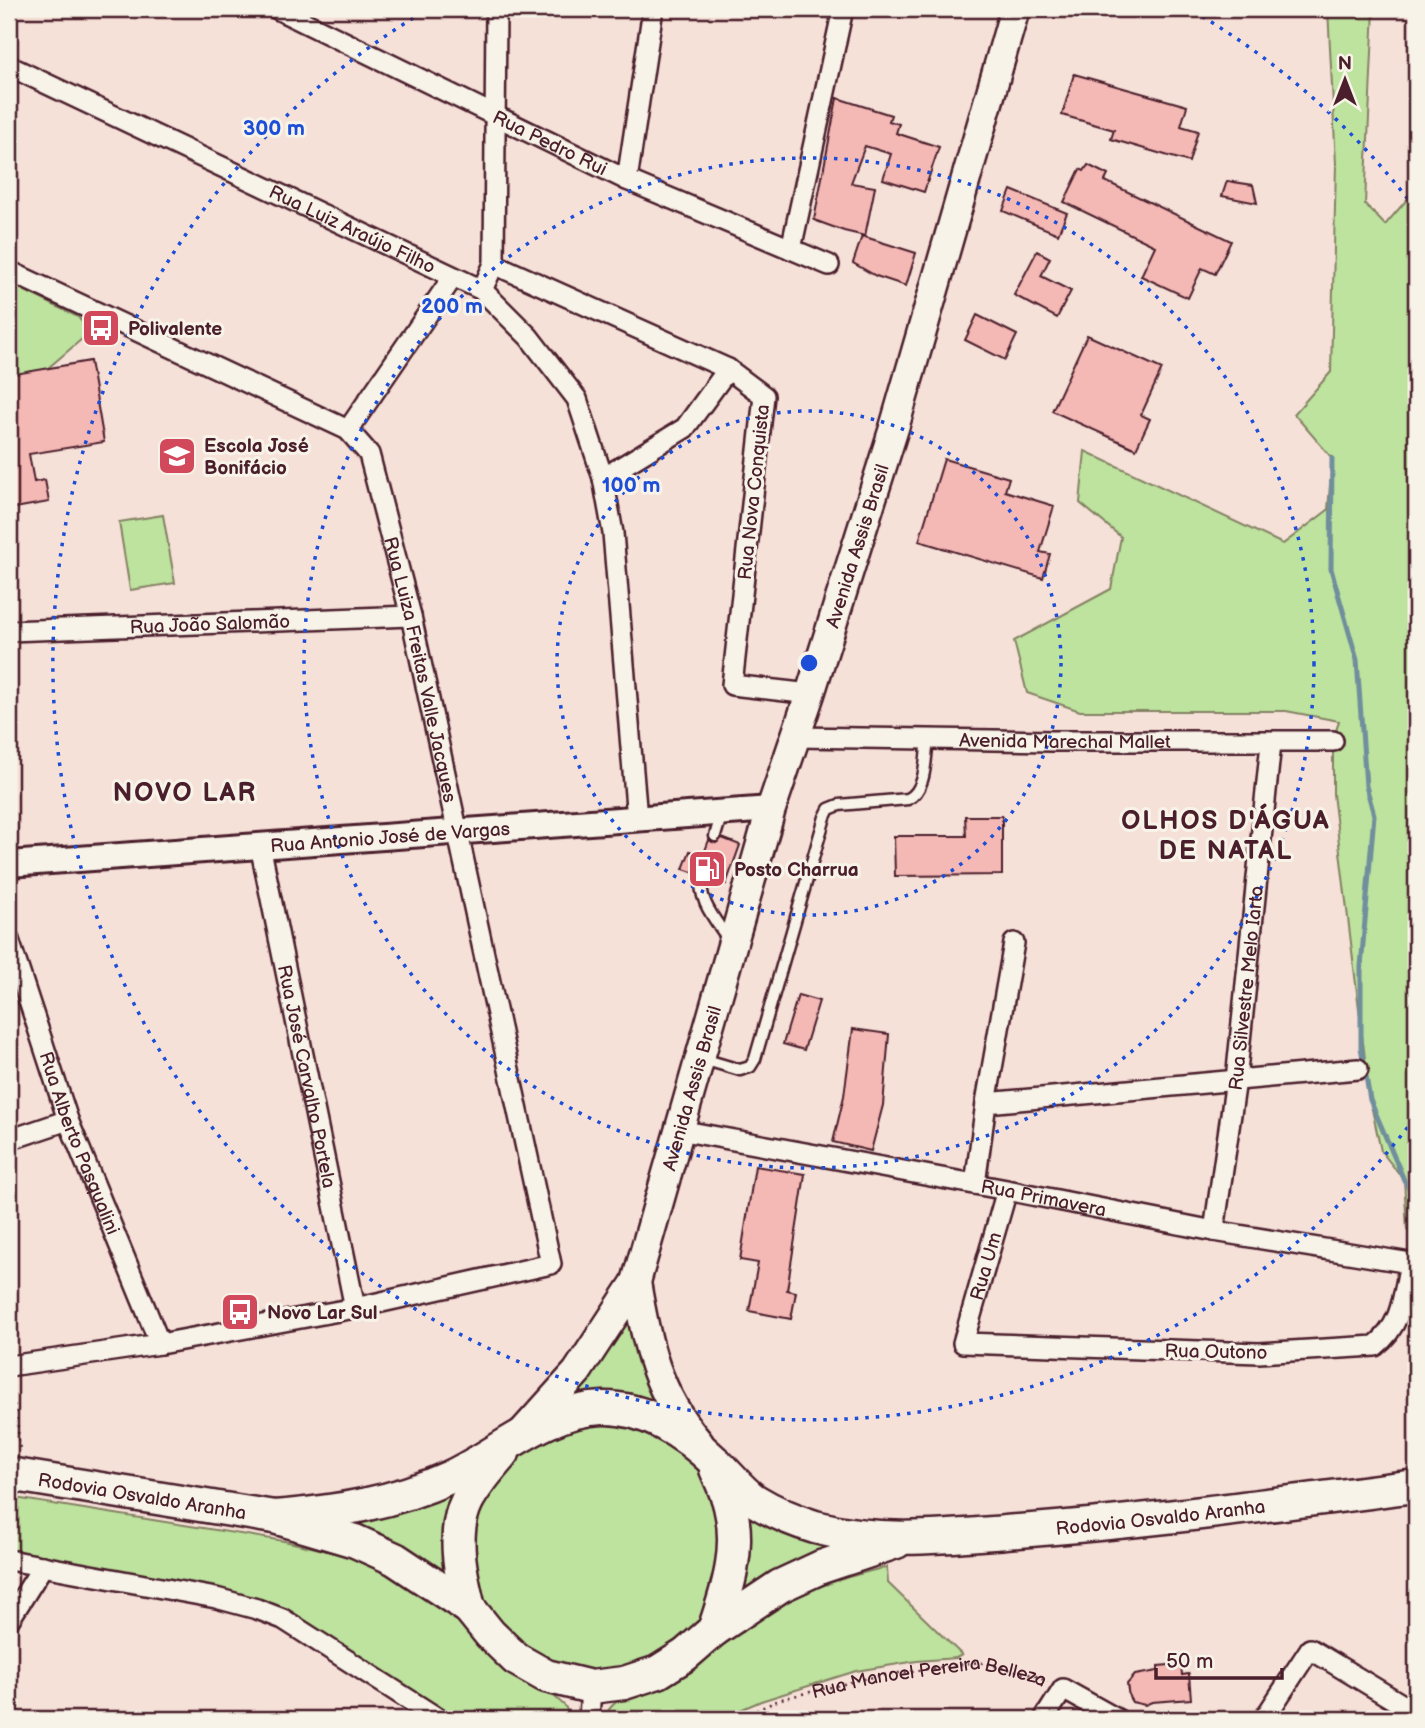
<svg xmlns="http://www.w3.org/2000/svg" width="1425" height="1728" font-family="'Balsamiq Sans',sans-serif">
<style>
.green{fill:#bde39e;stroke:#848164;stroke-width:2}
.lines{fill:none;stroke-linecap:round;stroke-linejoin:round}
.stream{stroke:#708e9c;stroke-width:5}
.building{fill:#f4b8b5;stroke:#4a1f2b;stroke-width:2}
.service-casing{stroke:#4a1f2b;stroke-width:15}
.minor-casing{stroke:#4a1f2b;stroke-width:24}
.tertiary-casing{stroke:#4a1f2b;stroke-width:30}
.secondary-casing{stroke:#4a1f2b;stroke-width:33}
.trunk-casing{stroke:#4a1f2b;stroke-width:37}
.path{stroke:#4a1f2b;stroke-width:2.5;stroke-dasharray:2 5;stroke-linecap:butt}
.service{stroke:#f7f3e8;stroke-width:10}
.minor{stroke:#f7f3e8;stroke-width:19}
.tertiary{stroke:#f7f3e8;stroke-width:24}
.secondary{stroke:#f7f3e8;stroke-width:28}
.trunk{stroke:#f7f3e8;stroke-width:32}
.ring{fill:none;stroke:#1d4ed8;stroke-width:3.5;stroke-dasharray:3.5 7}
.labels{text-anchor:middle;stroke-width:6;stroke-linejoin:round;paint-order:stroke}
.street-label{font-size:19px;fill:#4a1f2b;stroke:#f7f3e8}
.poi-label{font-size:19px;font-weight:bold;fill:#4a1f2b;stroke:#f7f3e8;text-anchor:start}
.district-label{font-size:26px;font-weight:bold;letter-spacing:2px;fill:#4a1f2b;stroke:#f7f3e8}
.centre{fill:#1d4ed8;stroke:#f7f3e8;stroke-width:3.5}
.ring-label{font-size:21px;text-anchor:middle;font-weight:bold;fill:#1d4ed8;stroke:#f7f3e8;stroke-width:6;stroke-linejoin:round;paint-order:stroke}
</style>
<rect width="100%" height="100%" fill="#f6e1d9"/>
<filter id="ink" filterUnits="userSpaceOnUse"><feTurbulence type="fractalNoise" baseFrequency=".0143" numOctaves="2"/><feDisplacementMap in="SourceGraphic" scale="14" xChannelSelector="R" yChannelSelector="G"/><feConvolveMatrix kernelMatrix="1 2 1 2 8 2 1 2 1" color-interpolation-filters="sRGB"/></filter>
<g filter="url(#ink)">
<g class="green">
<path d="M1328,9H1374L1365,204L1385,225L1416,189V735L1413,793L1416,808V1240L1407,1229L1404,1180L1381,1151L1370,1100L1333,794V741L1339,721L1286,711H1080L1027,693L1014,641L1111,589L1121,537L1080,503L1085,451L1283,544L1328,510L1332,458L1294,414L1331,372L1336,164Z"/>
<path d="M9,283L78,317L87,327L82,339L41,374L9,382Z"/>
<path d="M163,515L175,583L130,590L119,522Z"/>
<path d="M631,1300L645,1376L660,1413L564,1401Z"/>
<circle cx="599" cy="1548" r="126"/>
<path d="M461,1486L454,1587L336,1529C384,1519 418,1507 461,1486Z"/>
<path d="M9,1497L284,1541L346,1555L395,1574L453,1615L493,1659L544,1687L565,1706L571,1719H457L401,1682L289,1617L9,1553Z"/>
<path d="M739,1507L782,1533L819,1545L852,1550L735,1601Z"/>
<path d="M887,1567L888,1583L962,1655L956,1658L917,1661L856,1671L761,1701L719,1719H604C615,1692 630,1702 650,1688C683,1666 714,1642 748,1621C791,1595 838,1578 887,1567Z"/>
</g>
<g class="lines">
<path class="stream" d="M1332,458L1331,569L1357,660L1366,786L1374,815L1361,967V1047L1370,1100L1404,1180L1416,1200"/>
</g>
<g class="building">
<path d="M1074,74L1187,106L1181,126L1198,131L1189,162L1111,139L1114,130L1062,115Z"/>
<path d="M837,98L891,115L889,121L899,124L896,133L939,147L924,192L883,179L891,154L865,146L851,183L875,187L865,236L844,231L814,220Z"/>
<path d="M1088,165L1108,175L1105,181L1231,241L1215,274L1202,268L1188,298L1141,276L1155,246L1064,202L1080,169L1084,171Z"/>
<path d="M1227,181L1253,185L1257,203L1222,196Z"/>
<path d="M1011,190L1067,213L1058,234L1003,211Z"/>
<path d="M862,236L916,253L906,286L876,276L853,263Z"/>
<path d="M1037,251L1050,258L1041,276L1071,291L1057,318L1014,295Z"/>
<path d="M977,315L1017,335L1005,360L965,340Z"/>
<path d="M1087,335L1162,369L1141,415L1150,419L1136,449L1052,411Z"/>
<path d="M90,361L104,442L29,454L34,482L45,480L49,502L9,509V375Z"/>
<path d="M944,459L1009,478L1005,491L1054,506L1040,552L1050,554L1043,578L919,541Z"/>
<path d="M965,816H1002V875L895,876L894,836H966Z"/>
<path d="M722,838L740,845L726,884L709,878L708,871L703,868L698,869L695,873L683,869L690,851L703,856L709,840L716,843Z"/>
<path d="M798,995L819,1001L804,1050L783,1044Z"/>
<path d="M853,1029L889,1034L883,1105L871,1151L833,1142L844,1096Z"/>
<path d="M755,1166L805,1174L787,1290L796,1292L791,1319L749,1311L758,1263L740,1260Z"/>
<path d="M1181,1664L1182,1675L1189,1674L1191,1699L1152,1702L1145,1705L1132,1702L1129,1697L1127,1684L1135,1675L1158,1671V1666Z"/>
</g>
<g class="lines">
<defs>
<g id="service">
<path d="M715,836L722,813"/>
<path d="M702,875C697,900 715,919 728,939"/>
<path d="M703,1059L740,1070L750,1067L755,1059L825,817L829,809L839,805L908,799C927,790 925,757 928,739"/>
</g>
<g id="minor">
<path id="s2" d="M277,9L627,180L829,265"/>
<path id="s3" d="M9,66L482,290L529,337L577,399L603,478L613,533L637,819"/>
<path d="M627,180L653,9"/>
<path d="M791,249L843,9"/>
<path d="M494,264L728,369L764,396L732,685L810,694"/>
<path id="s4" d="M9,271L348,430L369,454L411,616L551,1264L355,1308L160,1344L9,1366"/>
<path d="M482,290L494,264L496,9"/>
<path d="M348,430L453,277"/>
<path d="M603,478L685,428L728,369"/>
<path id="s5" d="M9,631L411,616"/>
<path id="s6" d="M795,737L1052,741H1333"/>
<path id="s7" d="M260,845L355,1308"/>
<path id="s8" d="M9,940L68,1120L160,1344"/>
<path d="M986,1103L1358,1069"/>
<path id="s9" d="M679,1130L1007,1190L1214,1231L1410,1263C1403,1295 1403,1324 1375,1346L1259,1353L963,1343L1007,1190"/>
<path d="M9,1140L68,1120"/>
<path d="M975,1184L986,1103L1014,943"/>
<path id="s10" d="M1214,1231L1236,1080L1271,743"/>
<path d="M9,1560L216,1598L257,1609L283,1619L439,1719"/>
<path d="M9,1620L43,1566"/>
<path d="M589,1719L591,1687"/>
<path d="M1044,1719L1063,1689L1117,1719"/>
<path d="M1264,1719L1310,1649L1416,1713"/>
</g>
<g id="tertiary">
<path id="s11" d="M9,864L771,809"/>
</g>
<g id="secondary">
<path d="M636,1282C646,1343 657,1394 699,1443"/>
<path id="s12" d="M523,1432L577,1372L636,1282L771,809L810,694L894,428L1015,9"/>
</g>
<g id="trunk">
<path id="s13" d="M9,1474L274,1517L355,1541L395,1559L469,1608L490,1634L516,1659L546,1676L591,1687L624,1683L658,1672L685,1655L714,1630L780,1586L821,1567L896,1542"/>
<path id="s14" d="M274,1517C336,1512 393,1503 450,1477C501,1453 545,1410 603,1408C645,1407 686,1434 715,1462C728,1474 740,1490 754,1500C772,1511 795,1521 815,1527C882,1545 951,1536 1019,1531C1152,1521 1284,1503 1416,1486"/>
<path d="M469,1608C461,1576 451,1533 467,1501C476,1484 490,1468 503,1453"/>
<path d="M714,1630C728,1589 741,1549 730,1506C727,1493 721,1481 716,1469"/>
</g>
</defs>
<use href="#service" class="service-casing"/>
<use href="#minor" class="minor-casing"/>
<use href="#tertiary" class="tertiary-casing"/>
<use href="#secondary" class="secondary-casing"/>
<use href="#trunk" class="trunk-casing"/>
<g class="path">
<path d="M9,1384L16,1411L20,1451"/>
<path id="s1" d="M737,1719L781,1699L877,1676L979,1662L1036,1676L1048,1682"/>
</g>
<use href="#service" class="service"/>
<use href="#minor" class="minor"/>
<use href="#tertiary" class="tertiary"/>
<use href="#secondary" class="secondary"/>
<use href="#trunk" class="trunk"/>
</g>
</g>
<g class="ring">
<circle cx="809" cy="663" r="252"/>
<circle cx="809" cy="663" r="505"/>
<path d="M1414 1119A757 757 0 1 1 425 11M1193 11A757 757 0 0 1 1414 207"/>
</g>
<defs>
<symbol id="bus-square" viewBox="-11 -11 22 22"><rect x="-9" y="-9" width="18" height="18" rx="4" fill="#d1495b" stroke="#f7f3e8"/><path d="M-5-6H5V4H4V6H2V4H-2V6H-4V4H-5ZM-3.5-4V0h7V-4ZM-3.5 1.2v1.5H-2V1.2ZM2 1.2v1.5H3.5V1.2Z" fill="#fff"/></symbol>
<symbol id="school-square" viewBox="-11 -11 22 22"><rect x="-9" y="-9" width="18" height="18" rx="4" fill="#d1495b" stroke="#f7f3e8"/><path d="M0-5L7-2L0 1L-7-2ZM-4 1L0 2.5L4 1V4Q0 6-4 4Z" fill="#fff"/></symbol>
<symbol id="fuel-square" viewBox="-11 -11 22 22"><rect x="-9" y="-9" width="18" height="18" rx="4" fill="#d1495b" stroke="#f7f3e8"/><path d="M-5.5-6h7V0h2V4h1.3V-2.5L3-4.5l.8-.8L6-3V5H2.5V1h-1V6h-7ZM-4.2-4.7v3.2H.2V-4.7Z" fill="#fff"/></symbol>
</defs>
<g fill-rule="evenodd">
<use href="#bus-square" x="79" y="306" width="44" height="44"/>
<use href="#school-square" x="155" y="434" width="44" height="44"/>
<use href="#fuel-square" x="685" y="847" width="44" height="44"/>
<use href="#bus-square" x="218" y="1290" width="44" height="44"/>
</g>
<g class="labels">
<g class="street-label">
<text dy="7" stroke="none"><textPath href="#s2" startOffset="304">Rua Pedro Rui</textPath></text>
<text dy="7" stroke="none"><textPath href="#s3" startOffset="380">Rua Luiz Araújo Filho</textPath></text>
<text transform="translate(753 492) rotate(-84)" y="7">Rua Nova Conquista</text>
<text dy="7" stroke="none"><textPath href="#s12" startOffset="957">Avenida Assis Brasil</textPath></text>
<text dy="7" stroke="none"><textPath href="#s5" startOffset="201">Rua João Salomão</textPath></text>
<text dy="7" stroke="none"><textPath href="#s4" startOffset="628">Rua Luiza Freitas Valle Jacques</textPath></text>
<text dy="7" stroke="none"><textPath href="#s6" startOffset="270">Avenida Marechal Mallet</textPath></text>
<text dy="7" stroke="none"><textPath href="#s11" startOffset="382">Rua Antonio José de Vargas</textPath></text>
<text dy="7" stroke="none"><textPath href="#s10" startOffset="245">Rua Silvestre Melo Iarto</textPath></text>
<text dy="7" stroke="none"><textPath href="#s7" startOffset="236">Rua José Carvalho Portela</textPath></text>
<text dy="7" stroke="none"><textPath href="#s12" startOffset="390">Avenida Assis Brasil</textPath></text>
<text dy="7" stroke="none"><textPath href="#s8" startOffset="215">Rua Alberto Pasqualini</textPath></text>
<text dy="7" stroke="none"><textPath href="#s9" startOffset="371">Rua Primavera</textPath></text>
<text dy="7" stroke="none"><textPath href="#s9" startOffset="1328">Rua Um</textPath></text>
<text transform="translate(1216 1351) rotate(1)" y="7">Rua Outono</text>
<text dy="7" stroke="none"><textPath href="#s13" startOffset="135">Rodovia Osvaldo Aranha</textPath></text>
<text dy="7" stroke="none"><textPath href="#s14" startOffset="947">Rodovia Osvaldo Aranha</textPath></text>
<text dy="7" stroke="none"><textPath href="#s1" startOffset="200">Rua Manoel Pereira Belleza</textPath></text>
</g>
<g class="poi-label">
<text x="128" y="335">Polivalente</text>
<text x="204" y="452">Escola José<tspan x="204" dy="22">Bonifácio</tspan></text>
<text x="734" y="876">Posto Charrua</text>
<text x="267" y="1319">Novo Lar Sul</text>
</g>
<g class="district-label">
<text x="185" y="801">NOVO LAR</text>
<text x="1226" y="829">OLHOS D'ÁGUA<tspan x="1226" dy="30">DE NATAL</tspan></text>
</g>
</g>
<circle cx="809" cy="663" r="10" class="centre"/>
<g class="ring-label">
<text x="274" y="135">300 m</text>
<text x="452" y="313">200 m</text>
<text x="631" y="492">100 m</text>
</g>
<rect width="1425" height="1728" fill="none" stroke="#f7f3e8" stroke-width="35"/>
<rect x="18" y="18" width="1390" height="1693" fill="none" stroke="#4a1f2b" stroke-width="2.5" filter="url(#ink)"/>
<g transform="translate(1345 80)" stroke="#f7f3e8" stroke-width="5" paint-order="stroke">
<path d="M0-5L12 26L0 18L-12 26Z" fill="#4a1f2b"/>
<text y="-10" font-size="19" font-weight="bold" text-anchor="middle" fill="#4a1f2b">N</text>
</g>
<path d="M1156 1668v10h126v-10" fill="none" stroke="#4a1f2b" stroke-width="3.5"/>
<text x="1166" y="1668" font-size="21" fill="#4a1f2b" stroke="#f7f3e8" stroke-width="5" paint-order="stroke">50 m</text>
</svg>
